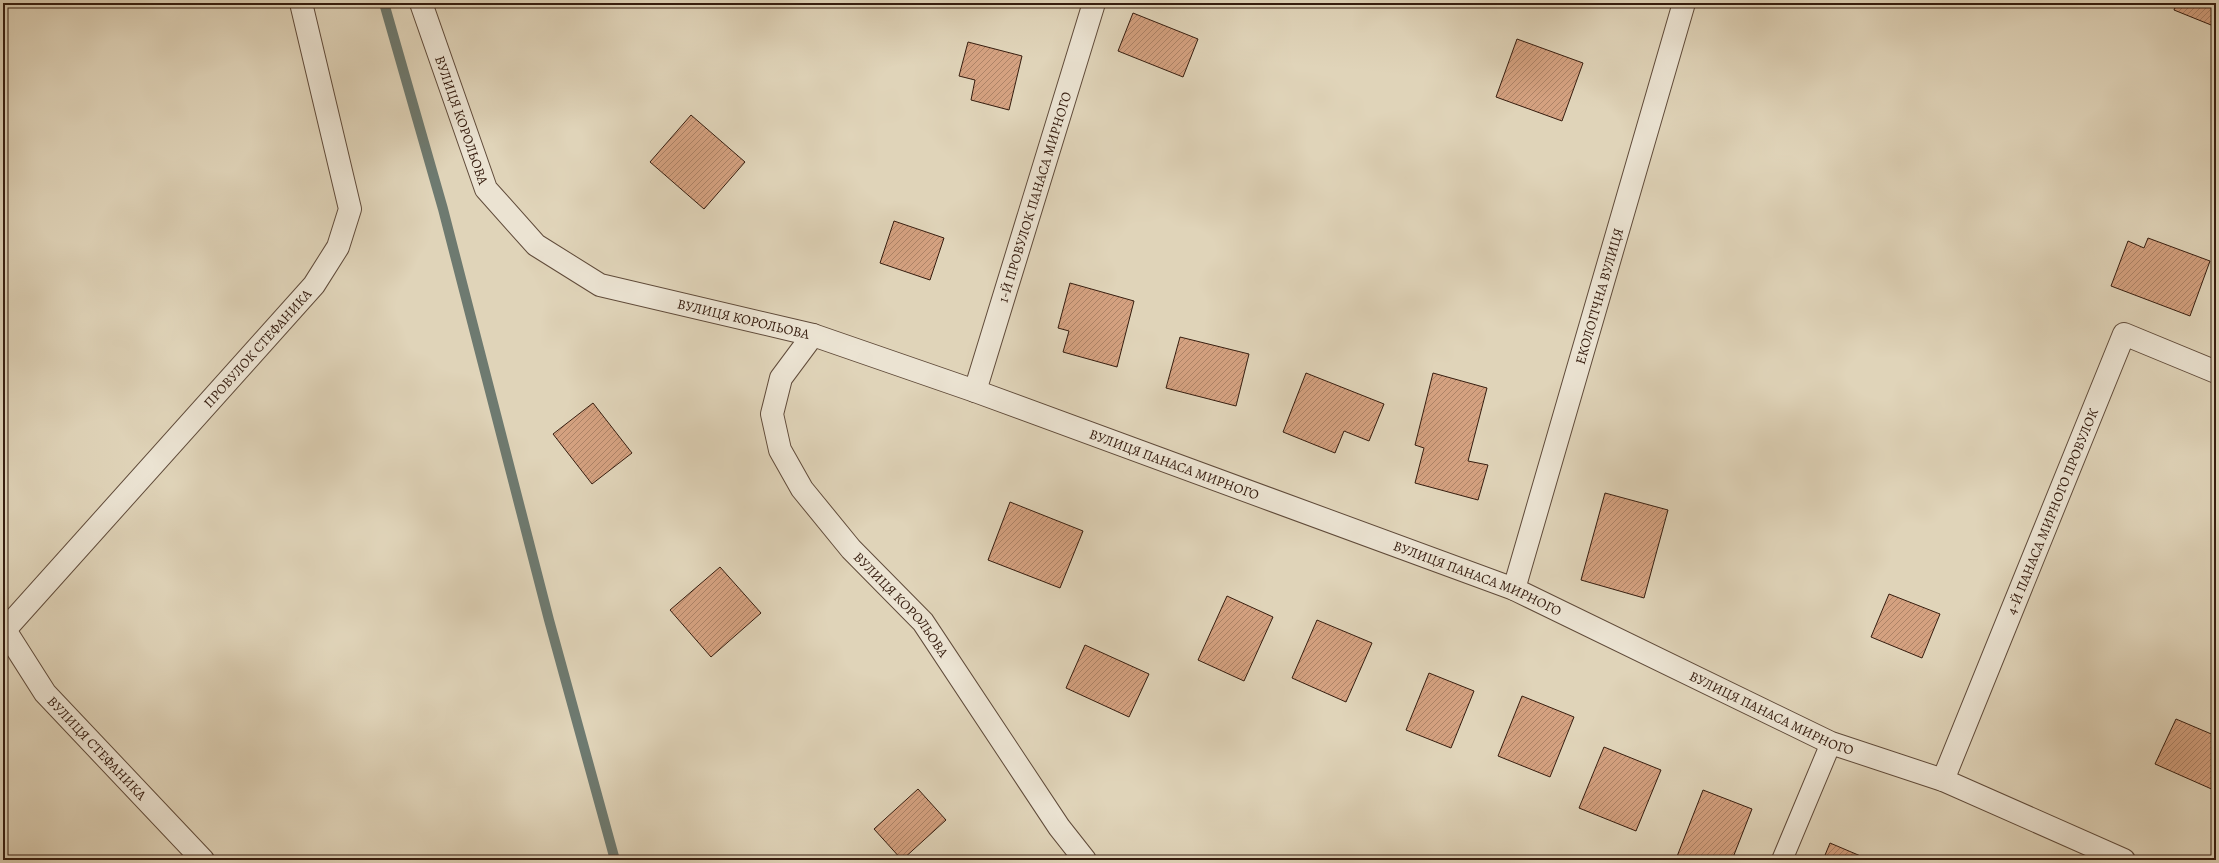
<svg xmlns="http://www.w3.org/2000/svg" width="2219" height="863" font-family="Alegreya,serif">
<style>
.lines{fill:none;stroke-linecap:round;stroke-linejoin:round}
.stream{stroke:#6e7a70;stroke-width:10}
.building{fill:url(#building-hatch);stroke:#361d0f}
.service-casing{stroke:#604b3a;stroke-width:22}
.minor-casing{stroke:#604b3a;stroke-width:24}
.service{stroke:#ebe3d2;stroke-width:20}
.minor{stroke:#ebe3d2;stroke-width:22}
.labels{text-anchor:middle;stroke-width:3.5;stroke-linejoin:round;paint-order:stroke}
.street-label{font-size:14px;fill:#361d0f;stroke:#ebe3d2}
</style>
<defs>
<pattern id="building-hatch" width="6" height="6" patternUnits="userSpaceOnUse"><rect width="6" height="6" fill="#d4a180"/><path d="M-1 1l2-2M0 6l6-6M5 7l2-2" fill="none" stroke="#ad8367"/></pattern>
</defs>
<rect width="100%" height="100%" fill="#e0d4b9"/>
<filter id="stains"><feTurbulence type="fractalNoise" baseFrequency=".005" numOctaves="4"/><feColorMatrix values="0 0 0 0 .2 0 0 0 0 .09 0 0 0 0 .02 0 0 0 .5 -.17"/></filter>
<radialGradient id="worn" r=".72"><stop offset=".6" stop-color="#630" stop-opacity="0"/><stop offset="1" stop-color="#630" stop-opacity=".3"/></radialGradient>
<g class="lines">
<path class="stream" d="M384,3L443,209L549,620L615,860"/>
</g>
<g class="building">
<path d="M2176,3H2216V27L2174,10Z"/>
<path d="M1133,13L1198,39L1183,77L1118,51Z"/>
<path d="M1517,39L1583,63L1562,121L1496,97Z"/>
<path d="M968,42L1022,56L1009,110L971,100L975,80L959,76Z"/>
<path d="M691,115L745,162L704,209L650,162Z"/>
<path d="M894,221L944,238L930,280L880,263Z"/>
<path d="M2148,238L2210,261L2190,316L2111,286L2128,241L2144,248Z"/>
<path d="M1070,283L1134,301L1117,367L1063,352L1069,331L1058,328Z"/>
<path d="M1180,337L1249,354L1236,406L1166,388Z"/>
<path d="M1306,373L1384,404L1369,441L1344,431L1335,453L1283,432Z"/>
<path d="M1433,373L1487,388L1468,461L1488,465L1478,500L1415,483L1424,448L1415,445Z"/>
<path d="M593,403L632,453L592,484L553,434Z"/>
<path d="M1605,493L1668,510L1644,598L1581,580Z"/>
<path d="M1010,502L1083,531L1060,588L988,560Z"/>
<path d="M720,567L761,613L711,657L670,610Z"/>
<path d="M1889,594L1940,614L1922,658L1871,637Z"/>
<path d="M1227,596L1273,617L1244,681L1198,660Z"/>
<path d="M1317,620L1372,643L1346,702L1292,678Z"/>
<path d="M1085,645L1149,674L1129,717L1066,688Z"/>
<path d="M1429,673L1474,691L1451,748L1406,730Z"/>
<path d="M1522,696L1574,717L1550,777L1498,756Z"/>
<path d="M2176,719L2216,736V791L2155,764Z"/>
<path d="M1604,747L1661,770L1636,831L1579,808Z"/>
<path d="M918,789L946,820L902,860L874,829Z"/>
<path d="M1703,790L1752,809L1732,860L1676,859Z"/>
<path d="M1830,843L1870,860H1823Z"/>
</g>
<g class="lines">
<defs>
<path id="service" d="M1782,860L1831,743"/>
<g id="minor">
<path id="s1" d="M421,3L486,189L536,245L600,285L813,335L975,391L1514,589L1831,743L1943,780L2124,860"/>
<path id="s2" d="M813,335L781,378L772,414L780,450L802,489L851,549L923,622L1059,827L1085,860"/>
<path id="s3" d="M975,391L1094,3"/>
<path id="s4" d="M1514,589L1684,3"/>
<path id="s5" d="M3,627L45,693L203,860"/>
<path id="s6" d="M3,632L314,285L338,247L350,209L301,3"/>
<path id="s7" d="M1943,780L2124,334L2216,372"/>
</g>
</defs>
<use href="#service" class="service-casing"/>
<use href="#minor" class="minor-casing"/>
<use href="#service" class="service"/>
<use href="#minor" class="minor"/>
</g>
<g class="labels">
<g class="street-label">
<text dy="5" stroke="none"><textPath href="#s1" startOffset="124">ВУЛИЦЯ КОРОЛЬОВА</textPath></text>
<text dy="5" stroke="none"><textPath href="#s3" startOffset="203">1-Й ПРОВУЛОК ПАНАСА МИРНОГО</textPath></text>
<text dy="5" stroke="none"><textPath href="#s4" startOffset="305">ЕКОЛОГІЧНА ВУЛИЦЯ</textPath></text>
<text dy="5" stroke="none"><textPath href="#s1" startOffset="495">ВУЛИЦЯ КОРОЛЬОВА</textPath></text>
<text dy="5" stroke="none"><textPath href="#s6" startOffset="381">ПРОВУЛОК СТЕФАНИКА</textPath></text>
<text dy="5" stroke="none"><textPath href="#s1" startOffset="950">ВУЛИЦЯ ПАНАСА МИРНОГО</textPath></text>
<text dy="5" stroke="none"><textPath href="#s7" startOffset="290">4-Й ПАНАСА МИРНОГО ПРОВУЛОК</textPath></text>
<text dy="5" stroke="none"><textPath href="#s1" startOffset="1274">ВУЛИЦЯ ПАНАСА МИРНОГО</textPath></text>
<text dy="5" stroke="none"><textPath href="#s2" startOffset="325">ВУЛИЦЯ КОРОЛЬОВА</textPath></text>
<text dy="5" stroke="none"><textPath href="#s1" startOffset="1598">ВУЛИЦЯ ПАНАСА МИРНОГО</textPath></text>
<text dy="5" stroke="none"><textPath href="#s5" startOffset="154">ВУЛИЦЯ СТЕФАНИКА</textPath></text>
</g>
</g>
<rect width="2219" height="863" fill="none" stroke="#e0d4b9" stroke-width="16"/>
<rect x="4" y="4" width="2211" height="855" fill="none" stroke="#361d0f" stroke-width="2"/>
<rect x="8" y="8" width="2203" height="847" fill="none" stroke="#361d0f"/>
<rect width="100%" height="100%" filter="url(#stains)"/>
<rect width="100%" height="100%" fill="url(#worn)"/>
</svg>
